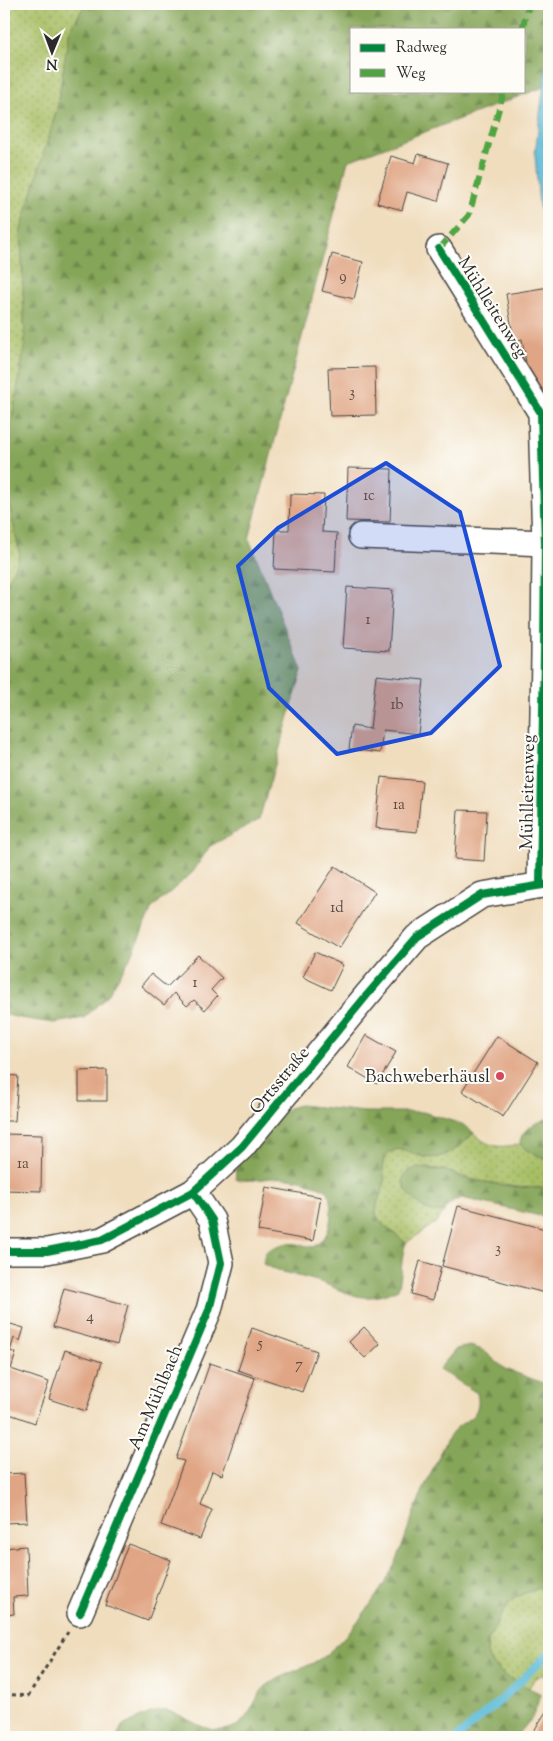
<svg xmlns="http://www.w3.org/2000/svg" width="553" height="1741" font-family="'Sorts Mill Goudy',serif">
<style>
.grass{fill:url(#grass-dots);stroke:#697447}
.forest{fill:url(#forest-firs);stroke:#586842;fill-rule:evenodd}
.water{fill:#59bad7;stroke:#427281}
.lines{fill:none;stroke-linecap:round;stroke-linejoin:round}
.stream{stroke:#59bad7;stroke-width:8}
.building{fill:#e0a584}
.minor-casing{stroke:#494641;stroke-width:28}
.path{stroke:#494641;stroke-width:3;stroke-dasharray:4 4;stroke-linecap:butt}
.minor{stroke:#fff;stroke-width:25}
.quiet{stroke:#51a443;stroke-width:6;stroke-dasharray:12 6;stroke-linecap:butt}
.cycleway-casing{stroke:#fdfcf7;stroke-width:11}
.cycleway{stroke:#00873e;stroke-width:8}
.marked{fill:#1d4ed8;fill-opacity:0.2;stroke:#1d4ed8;stroke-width:4;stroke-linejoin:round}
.poi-dot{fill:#d1495b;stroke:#fdfcf7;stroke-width:2}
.labels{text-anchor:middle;stroke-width:4;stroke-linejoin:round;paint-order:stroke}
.number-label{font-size:15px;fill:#584a41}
.street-label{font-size:18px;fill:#2b2b2b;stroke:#fdfcf7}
.poi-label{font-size:18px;fill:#2b2b2b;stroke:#fdfcf7;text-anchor:end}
</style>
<defs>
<pattern id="grass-dots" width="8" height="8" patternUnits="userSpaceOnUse" patternTransform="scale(1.25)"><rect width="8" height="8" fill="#a7be63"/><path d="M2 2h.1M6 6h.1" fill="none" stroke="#889b52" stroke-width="1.8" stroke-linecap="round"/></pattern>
<pattern id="forest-firs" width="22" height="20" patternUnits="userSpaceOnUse" patternTransform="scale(1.25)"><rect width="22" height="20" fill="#85a559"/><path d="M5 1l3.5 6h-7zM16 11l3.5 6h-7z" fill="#6d874a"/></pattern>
</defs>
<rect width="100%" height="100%" fill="#fdfcf7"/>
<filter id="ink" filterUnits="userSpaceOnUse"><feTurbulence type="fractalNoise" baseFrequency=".02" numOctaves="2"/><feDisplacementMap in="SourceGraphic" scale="10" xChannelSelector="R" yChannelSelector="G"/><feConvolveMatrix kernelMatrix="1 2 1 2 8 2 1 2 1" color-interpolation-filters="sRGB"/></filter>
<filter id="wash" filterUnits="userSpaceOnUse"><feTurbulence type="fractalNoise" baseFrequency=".0096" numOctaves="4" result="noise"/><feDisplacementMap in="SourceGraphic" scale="20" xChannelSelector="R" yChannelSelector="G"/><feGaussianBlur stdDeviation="1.12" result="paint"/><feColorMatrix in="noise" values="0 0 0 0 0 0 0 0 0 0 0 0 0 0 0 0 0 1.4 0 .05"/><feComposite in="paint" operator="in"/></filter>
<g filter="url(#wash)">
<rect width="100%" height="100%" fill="#f0ddbe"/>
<g class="grass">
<path d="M4,4H85L69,33L57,109L21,230L25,343L4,468Z"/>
<path d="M4,478L20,556L4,589Z"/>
<path d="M474,1133C489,1148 500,1148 520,1144L528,1151L549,1160V1184L542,1188H523L473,1180L444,1170L429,1168L409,1170C398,1183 405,1190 416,1201C420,1204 424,1210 428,1211C434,1213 439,1211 445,1210L437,1222L406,1243L381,1223L376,1215C375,1203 381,1197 384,1185C386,1176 380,1166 385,1157C387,1152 393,1151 398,1149C407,1150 415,1155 425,1157C444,1161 461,1146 474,1133Z"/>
<path d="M549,1583V1673L535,1678L529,1688C515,1682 485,1667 487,1648C488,1639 493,1631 497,1623C501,1615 507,1604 515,1598C526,1591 537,1591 549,1583Z"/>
</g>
<g class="forest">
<path d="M85,4H549V44L544,87L348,161L249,539L302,671L259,820L210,846L193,872L152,908L132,955L107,996L84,1018L54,1023L19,1018L4,1014V589L20,556L4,478V468L25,343L21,230L57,109L69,33ZM352,29H524V91H352Z"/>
<path d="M300,1105L365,1112H423L462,1124L474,1133C461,1146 444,1161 425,1157C415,1155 407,1150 398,1149C393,1151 387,1152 385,1157C380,1166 386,1176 384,1185C381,1196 375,1203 376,1215L381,1223L406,1243C400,1258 403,1273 398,1289C387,1294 377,1298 364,1297C350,1296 336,1288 323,1283C303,1276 282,1274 263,1264L265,1253C283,1240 293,1243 313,1247C317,1244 321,1242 323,1239C333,1228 332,1204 328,1191C311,1182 292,1176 272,1178C258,1179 251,1182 236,1179L235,1164L288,1108Z"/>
<path d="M549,1118V1160L528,1151L520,1144C520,1129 536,1123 549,1118Z"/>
<path d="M418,1168L444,1170L463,1178L514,1187L542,1188L549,1184V1218L462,1198C448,1201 449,1211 436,1212C421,1213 382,1174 418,1168Z"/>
<path d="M470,1346L483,1350L505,1369L549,1385V1583C537,1591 526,1591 514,1599C505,1605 500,1618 495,1627C491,1634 487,1641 487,1649C486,1672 525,1685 541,1694L532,1718L516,1737H117L122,1726C135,1721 153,1708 168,1711C191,1717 208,1739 236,1726C251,1718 254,1698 265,1687C282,1672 310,1669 328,1653C352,1632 380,1594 394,1566C404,1545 409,1523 418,1502C427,1480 438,1458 449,1437C458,1419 484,1421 477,1393L439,1369L456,1349Z"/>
</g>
<path class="water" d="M549,44V239L539,206L535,154Z"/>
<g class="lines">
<path class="stream" d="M458,1737L503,1698L549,1653"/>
</g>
<g id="blocks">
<g class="building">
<path d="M418,154L448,163L438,201L407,192L402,210L377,203L391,156L415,163Z"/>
<path d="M332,254L363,262L354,299L322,291Z"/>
<path d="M549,287V391L531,394L522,339L514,341L506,294Z"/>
<path d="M375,367L376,415L330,416L328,368Z"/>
<path d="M348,468L392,469L390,522L346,521Z"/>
<path d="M290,494L324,495L322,532L337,533L335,572L274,569L276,530H289Z"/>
<path d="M347,587L393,590L389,651L343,648Z"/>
<path d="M376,675L424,680L418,734L383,730L380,753L349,749L352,726L370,729Z"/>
<path d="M381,777L422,781L417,832L376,828Z"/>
<path d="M458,810L487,811L484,861L455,859Z"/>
<path d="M335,866L375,892L339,948L298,923Z"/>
<path d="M315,952L343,965L331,990L303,977Z"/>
<path d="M198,955L222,978L211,990L217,996L205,1010L194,1000L187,1006L174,993L164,1005L141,986L151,974L167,987Z"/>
<path d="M366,1035L396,1052L377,1084L348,1067Z"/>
<path d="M497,1036L538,1062L503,1117L462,1091Z"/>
<path d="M107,1070V1101H79V1071Z"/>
<path d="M4,1075L18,1076L15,1121H4Z"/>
<path d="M4,1134L42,1135L41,1191L4,1190Z"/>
<path d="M266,1187L321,1197L313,1241L258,1231Z"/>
<path d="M458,1206L549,1230V1275L545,1293L442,1266Z"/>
<path d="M420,1261L441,1267L433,1300L411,1294Z"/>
<path d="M64,1288L128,1305L117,1345L53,1327Z"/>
<path d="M4,1322L24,1328L20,1341L14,1338L10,1351L16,1353L11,1369L49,1382L35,1423L4,1412Z"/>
<path d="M364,1327L380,1344L365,1358L349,1342Z"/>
<path d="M252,1328L317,1351L302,1392L238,1370Z"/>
<path d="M65,1350L102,1362L86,1411L49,1399Z"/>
<path d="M210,1363L255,1378L222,1475L212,1471L200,1504L212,1509L200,1539L161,1525L184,1461L176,1459Z"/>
<path d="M24,1473L27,1522L4,1523V1474Z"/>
<path d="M128,1544L171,1560L148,1621L105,1605Z"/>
<path d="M26,1546L28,1596L13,1597L14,1614L4,1615V1548Z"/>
<path d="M549,1707V1737H530Z"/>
</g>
</g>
</g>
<g filter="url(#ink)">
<use href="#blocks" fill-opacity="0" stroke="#494641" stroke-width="1"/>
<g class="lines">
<defs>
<g id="minor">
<path d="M439,249L541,413L545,543L544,655L540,885"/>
<path d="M361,536L545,543"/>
<path d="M4,1251H47L102,1240L193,1192L242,1147L367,995L417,937L482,895L549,884"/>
<path d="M80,1613L209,1310L221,1263L212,1220L193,1192"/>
</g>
</defs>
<use href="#minor" class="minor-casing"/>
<path class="path" d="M4,1694L28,1696L68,1632"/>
<use href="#minor" class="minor"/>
<g class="quiet">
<path d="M522,29L529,4"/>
<path d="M439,249L469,215L504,91"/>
</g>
<defs>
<g id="cycleway">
<path d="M439,249L541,413L545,543L544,655L540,885"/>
<path d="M4,1251H47L102,1240L193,1192L242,1147L367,995L417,937L482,895L549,884"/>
<path d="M80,1613L209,1310L221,1263L212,1220L193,1192"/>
</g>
</defs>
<use href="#cycleway" class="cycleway-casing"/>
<use href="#cycleway" class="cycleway"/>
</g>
</g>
<path class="marked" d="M386,463L460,512L500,666L431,733L337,754L269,688L238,566L278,528Z"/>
<circle class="poi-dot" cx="500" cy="1076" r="5"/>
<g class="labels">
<g class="number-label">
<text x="343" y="281">9</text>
<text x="352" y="397">3</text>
<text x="369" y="500">1c</text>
<text x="368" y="624">1</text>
<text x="397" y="709">1b</text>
<text x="399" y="809">1a</text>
<text x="337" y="912">1d</text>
<text x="195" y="987">1</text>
<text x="23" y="1168">1a</text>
<text x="498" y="1253">3</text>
<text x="90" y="1321">4</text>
<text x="260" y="1348">5</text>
<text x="299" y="1369">7</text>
</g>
<g class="street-label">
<text transform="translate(493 307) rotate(58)" y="6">Mühlleitenweg</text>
<text transform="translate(527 792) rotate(-89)" y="6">Mühlleitenweg</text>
<text transform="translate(279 1080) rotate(-50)" y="6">Ortsstraße</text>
<text transform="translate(155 1397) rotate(-67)" y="6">Am Mühlbach</text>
</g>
<g class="poi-label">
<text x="490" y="1082">Bachweberhäusl</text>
</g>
</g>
<rect width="553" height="1741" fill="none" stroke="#fdfcf7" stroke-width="20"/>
<rect x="350" y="28" width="175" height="65" fill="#fdfcf7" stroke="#a9a8a5"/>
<rect x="360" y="44" width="25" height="8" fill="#00873e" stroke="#a9a8a5"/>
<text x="396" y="52" font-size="15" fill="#2b2b2b">Radweg</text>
<rect x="360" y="69" width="25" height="8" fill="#51a443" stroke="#a9a8a5"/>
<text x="396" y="78" font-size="15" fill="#2b2b2b">Weg</text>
<g transform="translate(52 52) rotate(181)" stroke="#fdfcf7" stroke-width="4" paint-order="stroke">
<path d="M0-4L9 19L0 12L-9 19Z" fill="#2b2b2b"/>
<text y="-8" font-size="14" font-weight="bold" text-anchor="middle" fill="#2b2b2b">N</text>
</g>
</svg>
